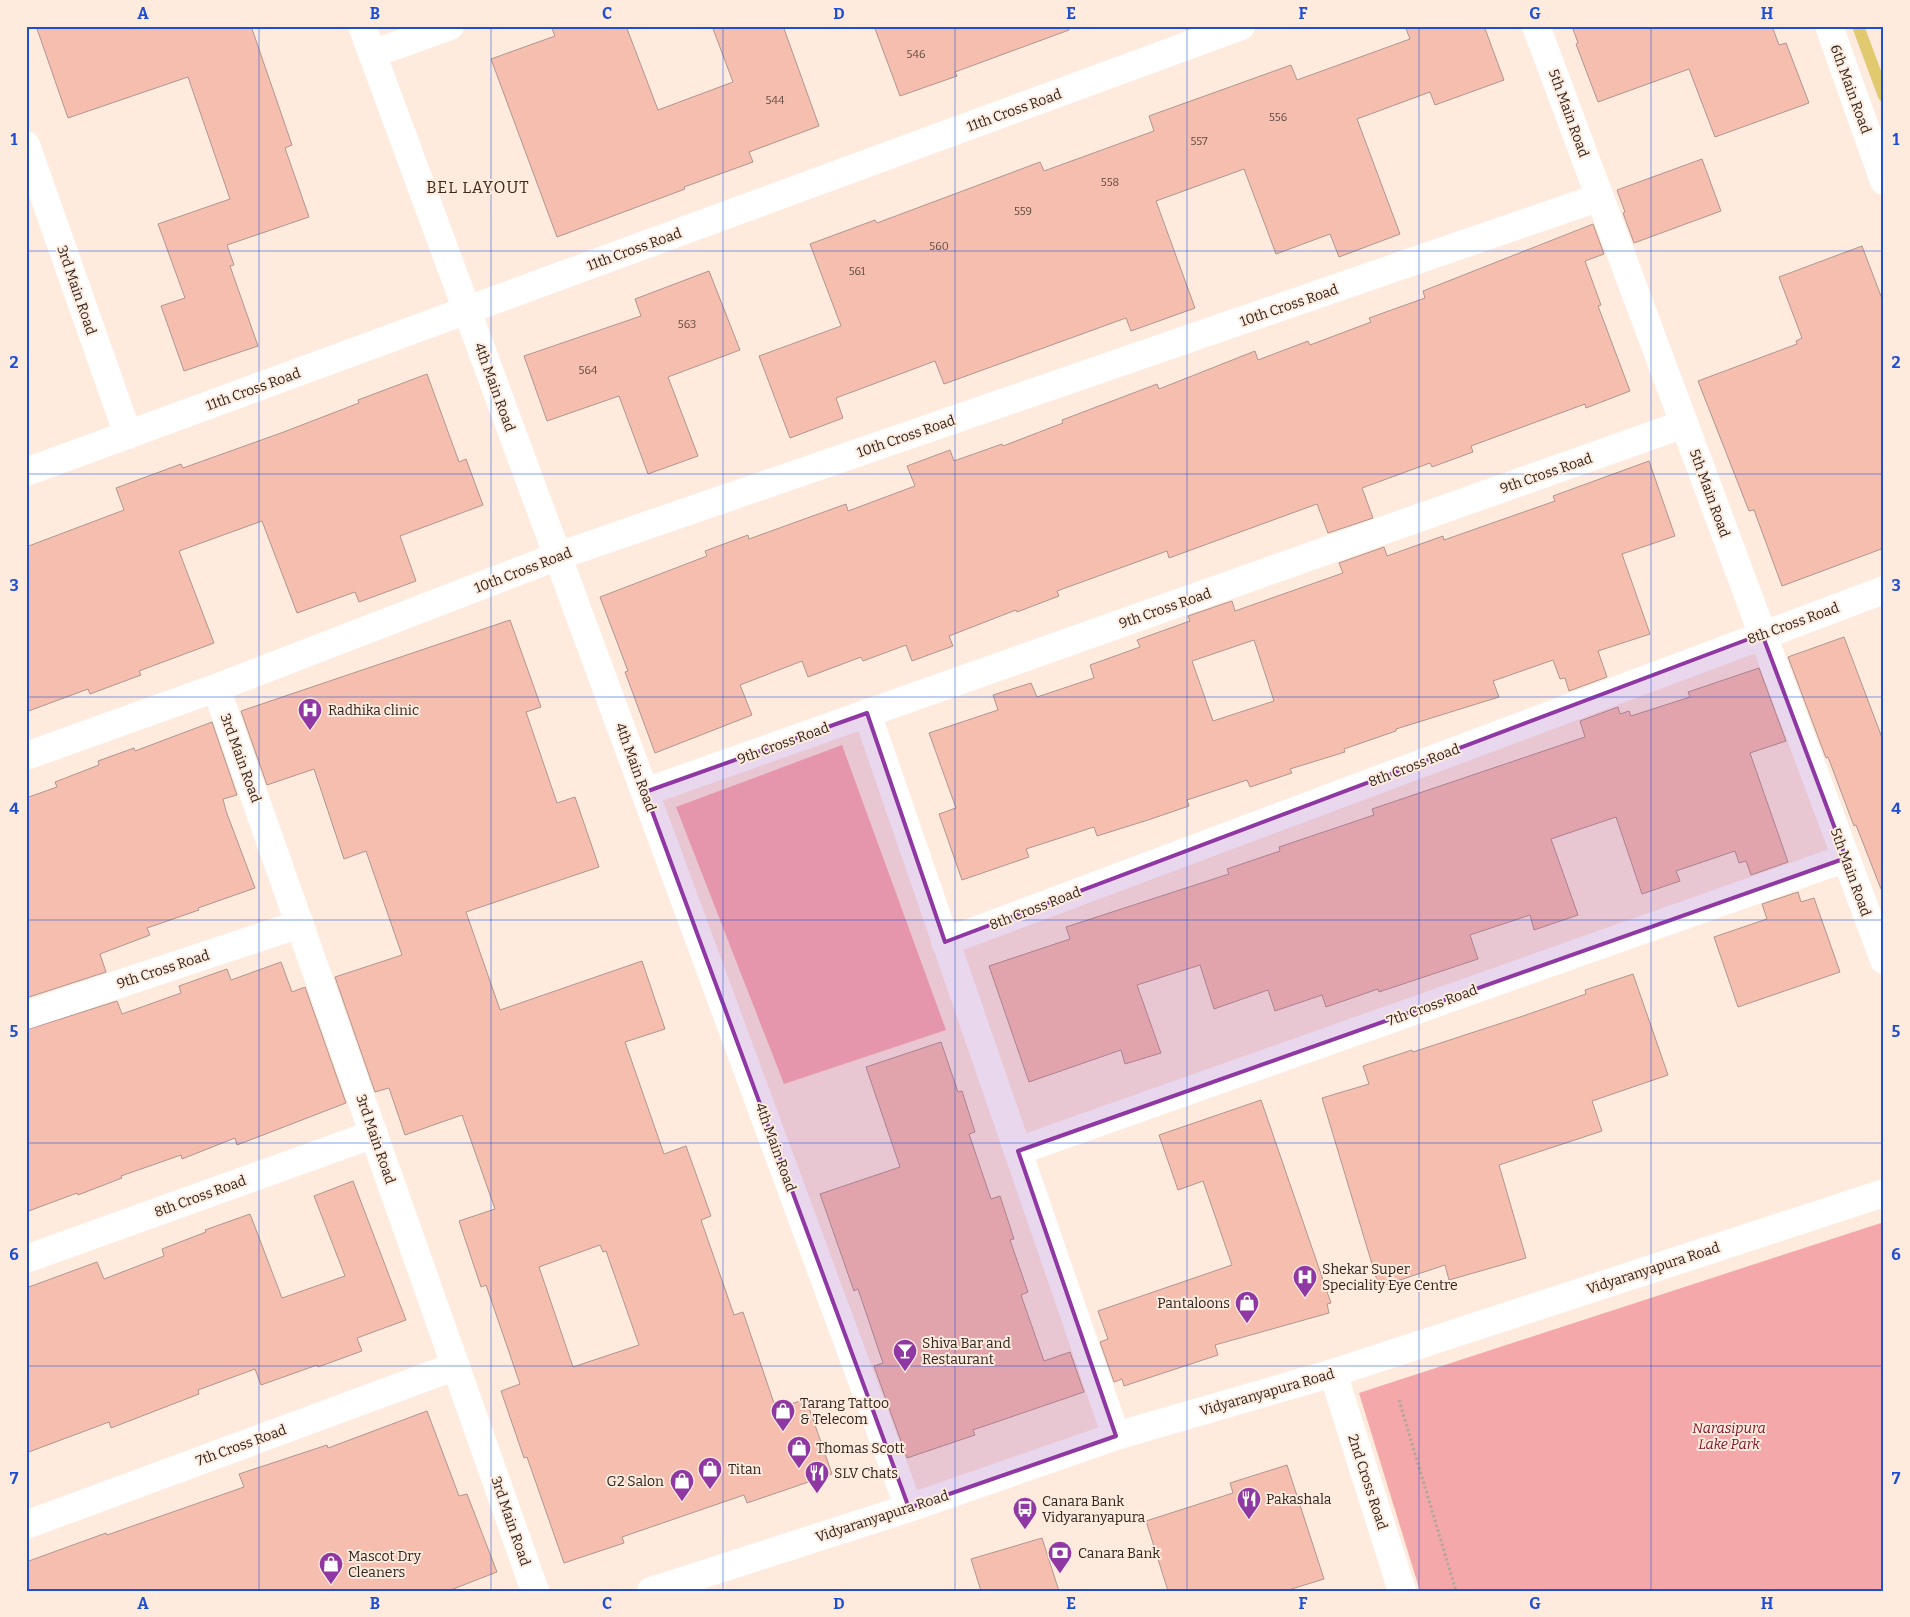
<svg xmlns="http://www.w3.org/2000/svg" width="1910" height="1617" font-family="Bitter,serif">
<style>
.green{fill:#fbaeb0}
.forest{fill:#f4a8aa}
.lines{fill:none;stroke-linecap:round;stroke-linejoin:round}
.stream{stroke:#e1c970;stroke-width:12}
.building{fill:#f5beae;stroke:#b1968f;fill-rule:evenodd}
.path{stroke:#b5a69b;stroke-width:3;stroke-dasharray:2.5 2.5;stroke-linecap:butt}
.minor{stroke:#fff;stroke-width:28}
.secondary{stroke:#fff;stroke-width:28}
.marked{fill:#8f37a3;fill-opacity:0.2;stroke:#8f37a3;stroke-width:4;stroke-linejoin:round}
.grid{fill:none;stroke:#1d4ed8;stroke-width:1;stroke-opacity:0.55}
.labels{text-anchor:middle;stroke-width:4;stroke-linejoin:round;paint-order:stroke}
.number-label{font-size:11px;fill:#5f4a42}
.street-label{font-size:14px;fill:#2d241e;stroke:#feebde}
.poi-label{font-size:14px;fill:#2d241e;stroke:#feebde;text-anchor:start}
.park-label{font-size:14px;font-style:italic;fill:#84162a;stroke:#feebde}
.quarter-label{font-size:16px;letter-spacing:1px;fill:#39281c;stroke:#feebde}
.neatline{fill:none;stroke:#1d4ed8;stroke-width:2}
.grid-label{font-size:16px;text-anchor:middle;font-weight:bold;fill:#1d4ed8}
</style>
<rect width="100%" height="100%" fill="#feebde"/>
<path class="green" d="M842,745L946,1030L784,1084L676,807Z"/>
<path class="forest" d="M1884,1222V1591H1420L1359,1393Z"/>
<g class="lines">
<path class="stream" d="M1858,26L1884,96"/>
</g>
<g class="building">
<path d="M36,26H251L292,145L285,148L309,217L227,245L234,265L230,266L258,346L184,371L161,306L185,298L158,224L230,199L188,77L68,118Z"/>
<path d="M551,26H626L658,110L733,82L712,26H783L819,126L749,152L753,162L684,187L685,189L557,237L491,59L555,36Z"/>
<path d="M874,26H1069V30L955,72L957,76L900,96Z"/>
<path d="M1405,26H1484L1504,80L1435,105L1430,92L1357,119L1400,234L1339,257L1330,234L1276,254L1244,169L1156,201L1195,308L1131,331L1126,318L944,384L935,361L836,398L843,418L790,438L759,356L841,326L810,244L875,220L877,223L1040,162L1044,171L1154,131L1149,116L1291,65L1297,80L1410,39Z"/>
<path d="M1572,26H1772L1779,45L1786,43L1809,103L1715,137L1689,69L1598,102L1576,44L1578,43Z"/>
<path d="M1702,159L1721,211L1634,243L1623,213L1625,212L1617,190Z"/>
<path d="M1593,224L1604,254L1585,261L1601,305L1598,306L1630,391L1586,408L1585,404L1471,446L1473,452L1432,467L1430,463L1362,488L1373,518L1328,533L1317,504L1169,558L1167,551L1057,591L1059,596L1017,612L1016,610L949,636L953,646L912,661L906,645L863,661L861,657L808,677L802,661L740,685L752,715L655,753L625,672L628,671L600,597L707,556L705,551L748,535L749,539L846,504L848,511L915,486L907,466L950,450L954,461L1002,444L1003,446L1063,423L1062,420L1157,384L1159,389L1255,351L1258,360L1308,341L1310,345L1371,322L1369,318L1425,298L1423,291Z"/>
<path d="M1862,246L1884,304V548L1782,586L1754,510L1749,511L1698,381L1797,344L1796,341L1802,338L1779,277Z"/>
<path d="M709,271L740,350L668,377L698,456L648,474L619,396L547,421L524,356L641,316L635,299Z"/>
<path d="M427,374L459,462L466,459L483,505L400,536L416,581L359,602L355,592L297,613L262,521L179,551L214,643L139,671L141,675L90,694L88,689L26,712V547L124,510L116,488L181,464L183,468L281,433L359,403L358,400Z"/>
<path d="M1649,461L1675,536L1622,554L1650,634L1598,651L1607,677L1569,691L1565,678L1560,679L1553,660L1493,681L1499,697L1396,729V731L1344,749L1345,752L1290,769L1292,773L1250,787L1247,780L1187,800L1189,806L1148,820L1097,836L1094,827L1026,849L1029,857L962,880L939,814L956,808L929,733L998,710L993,695L1031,683L1037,697L1094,678L1090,665L1140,647L1137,640L1190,621L1188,616L1232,601L1235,611L1343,573L1339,563L1384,547L1387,556L1443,536L1444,540L1555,501L1553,496ZM1254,640L1274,701L1213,721L1192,661Z"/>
<path d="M510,620L541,707L526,712L557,803L575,797L599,867L466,912L500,1010L642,961L665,1029L625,1042L664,1154L686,1146L711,1216L701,1220L734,1315L743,1312L776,1409L806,1399L832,1474L747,1503L744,1495L622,1537L624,1543L564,1563L527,1457L524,1458L501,1391L520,1384L486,1285L481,1287L459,1221L495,1209L462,1115L405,1135L389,1088L375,1092L335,977L402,955L366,851L344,859L314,769L267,785L241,711ZM600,1245L603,1252L606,1251L639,1345L573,1367L539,1267Z"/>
<path d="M1844,637L1884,743V889H1881L1856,825L1854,826L1828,757L1826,758L1788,657Z"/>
<path d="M1759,668L1786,741L1750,753L1788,862L1751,875L1746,861L1739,863L1735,851L1676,871L1680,881L1642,894L1616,817L1551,839L1578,915L1534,930L1530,915L1470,935L1478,959L1379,992L1378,989L1326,1007L1322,995L1275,1011L1268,990L1214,1009L1200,965L1137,985L1161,1053L1125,1064L1121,1050L1029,1082L989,966L1070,939L1066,927L1229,874L1227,869L1280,851L1279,847L1374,815L1372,809L1585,737L1580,721L1618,707L1620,714L1629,711L1631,716L1690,697L1688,692Z"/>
<path d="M212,722L237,795L223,799L226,811L255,888L198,908L199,910L147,928L150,935L100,954L106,972L26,998V798L57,787L55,782L99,765L98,761L134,748L135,751Z"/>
<path d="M1798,892L1801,902L1814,898L1840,972L1738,1007L1714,937L1767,919L1762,904Z"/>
<path d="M281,962L292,992L305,987L346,1103L237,1145L235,1138L182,1159L181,1155L121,1176L122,1178L78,1195L77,1193L26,1212V1030L117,1001L122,1014L181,993L179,986L227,969L231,980Z"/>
<path d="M1633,974L1668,1075L1592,1101L1602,1131L1499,1165L1526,1258L1449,1280L1445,1265L1379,1287L1322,1098L1369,1084L1363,1066L1412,1050L1413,1052L1523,1016L1586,994L1585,990Z"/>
<path d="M941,1042L958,1092L962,1091L975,1132L969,1134L991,1199L1000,1196L1014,1239L1010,1240L1028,1292L1021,1295L1044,1361L1070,1352L1084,1392L973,1430L975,1435L907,1458L874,1366L883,1363L858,1289L854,1291L820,1194L900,1167L866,1067Z"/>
<path d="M1261,1100L1331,1303L1327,1304L1329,1313L1215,1345L1218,1355L1124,1386L1122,1379L1114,1382L1100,1342L1108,1339L1098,1311L1232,1265L1203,1181L1178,1190L1159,1135Z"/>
<path d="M353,1181L406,1320L357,1338L362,1351L318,1367L317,1365L261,1385L255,1369L198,1390L199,1394L111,1428L109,1422L26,1453V1288L97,1262L104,1279L164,1256L162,1249L206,1232L205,1230L250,1214L282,1298L345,1276L314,1196Z"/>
<path d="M427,1411L459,1496L467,1494L497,1572L448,1591H26V1562L106,1533L107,1535L244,1487L239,1474L327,1445L328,1448Z"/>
<path d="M1287,1465L1324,1579L1285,1591H1168L1146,1521L1233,1493L1230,1483Z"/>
<path d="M1042,1538L1059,1591H981L971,1559Z"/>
</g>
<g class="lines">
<path class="path" d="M1399,1400L1456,1591"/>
<g class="minor">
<path d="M362,26L909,1508"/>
<path d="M1536,26L1884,960"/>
<path d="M1829,26L1884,181"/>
<path d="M372,54L450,26"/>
<path d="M26,145L128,435"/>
<path d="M26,472L1241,26"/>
<path d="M216,688L535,1591"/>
<path d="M867,713L1116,1436"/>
<path d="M26,756L216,688L558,556L1600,197"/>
<path d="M645,792L1684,424"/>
<path d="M945,942L1884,590"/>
<path d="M26,1015L300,924"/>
<path d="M1018,1151L1846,858"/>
<path d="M26,1259L374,1134"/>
<path d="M1333,1373L1402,1591"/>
<path d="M26,1525L456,1366"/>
</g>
<path class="secondary" d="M651,1591L909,1508L1116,1436L1333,1373L1884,1193"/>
</g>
<path class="marked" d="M1762,634L1846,858L1018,1151L1116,1436L909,1508L645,792L867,713L945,942Z"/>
<path class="grid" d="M259,26V1591M491,26V1591M723,26V1591M955,26V1591M1187,26V1591M1419,26V1591M1651,26V1591M26,251H1884M26,474H1884M26,697H1884M26,920H1884M26,1143H1884M26,1366H1884"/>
<defs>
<symbol id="hospital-pin" viewBox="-11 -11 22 30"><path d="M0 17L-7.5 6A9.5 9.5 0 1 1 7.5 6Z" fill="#8f37a3" stroke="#feebde"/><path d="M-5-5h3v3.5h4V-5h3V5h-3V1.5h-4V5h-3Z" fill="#fff"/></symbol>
<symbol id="shop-pin" viewBox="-11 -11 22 30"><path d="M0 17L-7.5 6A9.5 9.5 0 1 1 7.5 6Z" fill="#8f37a3" stroke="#feebde"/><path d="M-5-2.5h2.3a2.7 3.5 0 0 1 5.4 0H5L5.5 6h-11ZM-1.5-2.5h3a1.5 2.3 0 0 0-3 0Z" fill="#fff"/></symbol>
<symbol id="bar-pin" viewBox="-11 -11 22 30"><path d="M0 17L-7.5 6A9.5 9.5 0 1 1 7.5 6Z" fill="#8f37a3" stroke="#feebde"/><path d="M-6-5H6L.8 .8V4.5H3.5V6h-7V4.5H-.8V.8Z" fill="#fff"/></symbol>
<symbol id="restaurant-pin" viewBox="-11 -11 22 30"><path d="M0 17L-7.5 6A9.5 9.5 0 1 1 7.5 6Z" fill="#8f37a3" stroke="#feebde"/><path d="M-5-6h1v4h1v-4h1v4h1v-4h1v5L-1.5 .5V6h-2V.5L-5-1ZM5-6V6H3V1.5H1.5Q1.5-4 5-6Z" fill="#fff"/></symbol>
<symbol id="bus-pin" viewBox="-11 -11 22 30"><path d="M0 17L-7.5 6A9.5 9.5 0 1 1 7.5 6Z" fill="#8f37a3" stroke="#feebde"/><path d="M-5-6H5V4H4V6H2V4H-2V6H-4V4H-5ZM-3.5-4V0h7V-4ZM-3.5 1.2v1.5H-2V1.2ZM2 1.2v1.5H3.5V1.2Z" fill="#fff"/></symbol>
<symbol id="bank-pin" viewBox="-11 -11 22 30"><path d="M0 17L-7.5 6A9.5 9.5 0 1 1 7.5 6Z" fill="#8f37a3" stroke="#feebde"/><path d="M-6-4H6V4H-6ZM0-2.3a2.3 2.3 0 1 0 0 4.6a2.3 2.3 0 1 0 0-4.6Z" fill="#fff"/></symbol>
</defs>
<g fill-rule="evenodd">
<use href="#hospital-pin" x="296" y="696" width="28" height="38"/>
<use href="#hospital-pin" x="1291" y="1263" width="28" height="38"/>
<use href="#shop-pin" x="1233" y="1289" width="28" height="38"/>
<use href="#bar-pin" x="891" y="1337" width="28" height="38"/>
<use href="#shop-pin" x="769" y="1397" width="28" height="38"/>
<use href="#shop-pin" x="785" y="1434" width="28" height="38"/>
<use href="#shop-pin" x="696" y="1455" width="28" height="38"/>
<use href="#restaurant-pin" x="803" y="1459" width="28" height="38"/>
<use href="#shop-pin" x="668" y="1467" width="28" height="38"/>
<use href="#restaurant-pin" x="1235" y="1485" width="28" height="38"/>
<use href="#bus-pin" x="1011" y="1495" width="28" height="38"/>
<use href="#bank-pin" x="1046" y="1539" width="28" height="38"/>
<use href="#shop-pin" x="317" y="1550" width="28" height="38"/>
</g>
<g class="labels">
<g class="number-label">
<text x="916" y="58">546</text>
<text x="775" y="104">544</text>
<text x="1278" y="121">556</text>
<text x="1199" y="145">557</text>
<text x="1110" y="186">558</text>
<text x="1023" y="215">559</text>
<text x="939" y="250">560</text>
<text x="857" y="275">561</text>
<text x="687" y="328">563</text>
<text x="588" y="374">564</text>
</g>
<g class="street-label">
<text transform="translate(1851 89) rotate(70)" y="5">6th Main Road</text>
<text transform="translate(1014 110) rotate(-20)" y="5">11th Cross Road</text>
<text transform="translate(1569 113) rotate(70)" y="5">5th Main Road</text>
<text transform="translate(634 249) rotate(-20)" y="5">11th Cross Road</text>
<text transform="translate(77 290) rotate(71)" y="5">3rd Main Road</text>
<text transform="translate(1289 305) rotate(-19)" y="5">10th Cross Road</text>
<text transform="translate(495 387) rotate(70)" y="5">4th Main Road</text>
<text transform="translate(253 389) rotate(-20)" y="5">11th Cross Road</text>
<text transform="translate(906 436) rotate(-19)" y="5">10th Cross Road</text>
<text transform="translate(1546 473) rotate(-19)" y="5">9th Cross Road</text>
<text transform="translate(1710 493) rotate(70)" y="5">5th Main Road</text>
<text transform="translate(523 570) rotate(-21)" y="5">10th Cross Road</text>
<text transform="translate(1165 608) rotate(-19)" y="5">9th Cross Road</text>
<text transform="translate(1793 623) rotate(-20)" y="5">8th Cross Road</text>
<text transform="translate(783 743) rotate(-20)" y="5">9th Cross Road</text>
<text transform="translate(241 758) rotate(70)" y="5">3rd Main Road</text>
<text transform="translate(1414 765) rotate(-21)" y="5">8th Cross Road</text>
<text transform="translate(636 767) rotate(70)" y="5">4th Main Road</text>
<text transform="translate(1851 872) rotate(70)" y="5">5th Main Road</text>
<text transform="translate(1035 908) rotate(-21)" y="5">8th Cross Road</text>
<text transform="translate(163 969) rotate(-18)" y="5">9th Cross Road</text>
<text transform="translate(1432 1005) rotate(-20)" y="5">7th Cross Road</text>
<text transform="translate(376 1139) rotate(71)" y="5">3rd Main Road</text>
<text transform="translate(776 1147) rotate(70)" y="5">4th Main Road</text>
<text transform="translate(200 1196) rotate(-20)" y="5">8th Cross Road</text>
<text transform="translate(1653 1268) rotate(-18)" y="5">Vidyaranyapura Road</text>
<text transform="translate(1267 1392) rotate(-16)" y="5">Vidyaranyapura Road</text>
<text transform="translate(241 1445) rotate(-20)" y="5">7th Cross Road</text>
<text transform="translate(1368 1482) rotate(72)" y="5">2nd Cross Road</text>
<text transform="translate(882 1516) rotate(-18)" y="5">Vidyaranyapura Road</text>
<text transform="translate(511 1521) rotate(71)" y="5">3rd Main Road</text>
</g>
<g class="poi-label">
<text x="328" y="715">Radhika clinic</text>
<text x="1322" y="1274">Shekar Super<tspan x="1322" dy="16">Speciality Eye Centre</tspan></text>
<text x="1230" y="1308" text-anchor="end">Pantaloons</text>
<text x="922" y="1348">Shiva Bar and<tspan x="922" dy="16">Restaurant</tspan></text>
<text x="800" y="1408">Tarang Tattoo<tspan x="800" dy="16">&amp; Telecom</tspan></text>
<text x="816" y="1453">Thomas Scott</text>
<text x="728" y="1474">Titan</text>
<text x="834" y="1478">SLV Chats</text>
<text x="664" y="1486" text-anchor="end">G2 Salon</text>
<text x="1266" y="1504">Pakashala</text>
<text x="1042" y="1506">Canara Bank<tspan x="1042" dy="16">Vidyaranyapura</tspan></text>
<text x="1078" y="1558">Canara Bank</text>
<text x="348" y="1561">Mascot Dry<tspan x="348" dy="16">Cleaners</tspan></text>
</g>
<g class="park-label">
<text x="1729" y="1433">Narasipura<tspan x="1729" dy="16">Lake Park</tspan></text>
</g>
<g class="quarter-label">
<text x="478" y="193">BEL LAYOUT</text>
</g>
</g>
<rect width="1910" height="1617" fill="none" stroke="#feebde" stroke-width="55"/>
<rect x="28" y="28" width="1854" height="1562" class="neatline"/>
<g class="grid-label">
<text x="143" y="19">A</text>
<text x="375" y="19">B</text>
<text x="607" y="19">C</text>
<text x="839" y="19">D</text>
<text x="1071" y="19">E</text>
<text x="1303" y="19">F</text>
<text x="1535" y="19">G</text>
<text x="1767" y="19">H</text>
<text x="14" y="145">1</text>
<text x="1896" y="145">1</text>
<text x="14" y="368">2</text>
<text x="1896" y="368">2</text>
<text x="14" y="591">3</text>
<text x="1896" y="591">3</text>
<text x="14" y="814">4</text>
<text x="1896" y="814">4</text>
<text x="14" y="1037">5</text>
<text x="1896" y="1037">5</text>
<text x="14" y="1260">6</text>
<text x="1896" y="1260">6</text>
<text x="14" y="1484">7</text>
<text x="1896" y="1484">7</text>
<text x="143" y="1609">A</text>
<text x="375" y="1609">B</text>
<text x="607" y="1609">C</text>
<text x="839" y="1609">D</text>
<text x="1071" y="1609">E</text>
<text x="1303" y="1609">F</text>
<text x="1535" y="1609">G</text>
<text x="1767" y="1609">H</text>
</g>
</svg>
